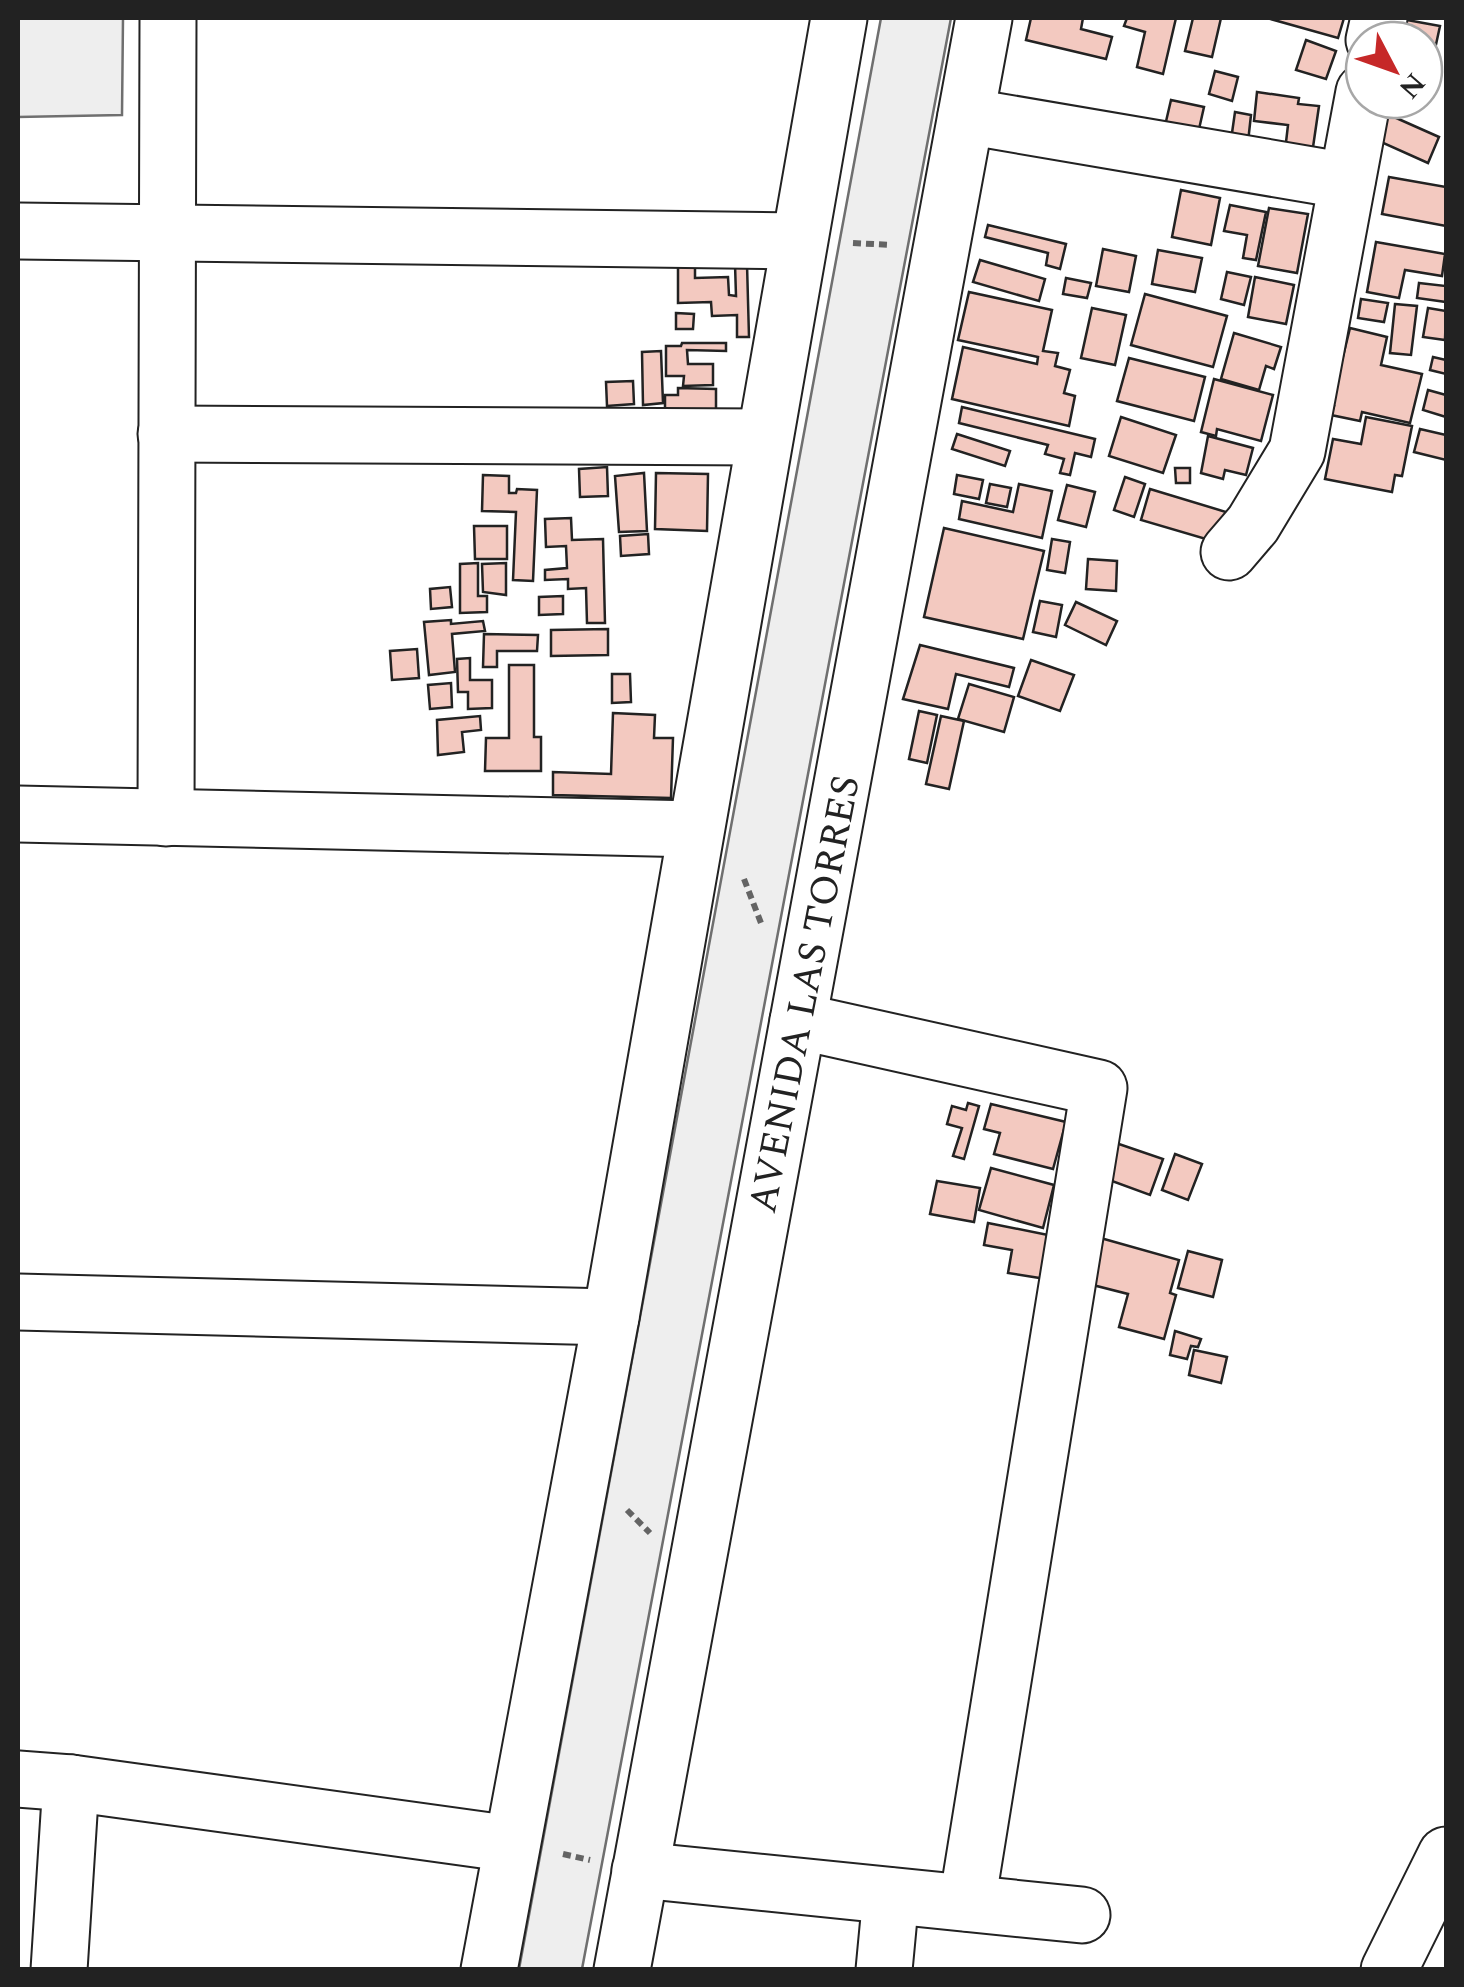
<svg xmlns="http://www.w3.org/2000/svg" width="1464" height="1987" font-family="Spectral,serif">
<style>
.green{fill:#eee;stroke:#6f6f6f;stroke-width:2.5}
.building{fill:#f3c9c0;stroke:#222;stroke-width:2.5}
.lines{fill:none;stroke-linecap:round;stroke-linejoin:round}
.minor-casing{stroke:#222;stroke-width:59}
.path{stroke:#646464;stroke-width:6;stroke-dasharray:8 5;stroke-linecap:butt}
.minor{stroke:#fff;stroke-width:55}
.labels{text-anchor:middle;stroke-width:8;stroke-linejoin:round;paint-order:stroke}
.street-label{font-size:40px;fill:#222;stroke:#fff}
</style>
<rect width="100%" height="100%" fill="#fff"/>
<g class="green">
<path d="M18,18H123L122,115L18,117Z"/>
<path d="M881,18H951L582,1969H519Z"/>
</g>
<g class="building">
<path d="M1031,18H1083L1081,29L1112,37L1106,59L1026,40Z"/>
<path d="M1127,18H1176L1163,74L1137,67L1145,32L1124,26Z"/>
<path d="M1193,18H1221L1212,57L1185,51Z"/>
<path d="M1267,18H1344L1338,38Z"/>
<path d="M1407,20L1440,26L1427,86L1424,85V40H1403Z"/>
<path d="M1306,40L1336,51L1326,79L1296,70Z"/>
<path d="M1215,71L1238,77L1232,101L1209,94Z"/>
<path d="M1257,92L1299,98L1298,104L1319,106L1312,154L1285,151L1288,125L1254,121Z"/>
<path d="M1171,100L1204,107L1197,138L1164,130Z"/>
<path d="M1367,105L1439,137L1428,163L1372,138Z"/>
<path d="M1235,112L1251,115L1248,142L1231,140Z"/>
<path d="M1389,177L1446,187V226L1382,214Z"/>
<path d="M1181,190L1220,198L1211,245L1172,237Z"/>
<path d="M1230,205L1266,212L1256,260L1243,258L1247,235L1224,231Z"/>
<path d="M1269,208L1308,214L1297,273L1258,266Z"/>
<path d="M988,225L1066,244L1060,269L1046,265L1048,253L985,237Z"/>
<path d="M1376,242L1445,254L1442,276L1405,270L1399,298L1367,292Z"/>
<path d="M1103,249L1136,256L1129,292L1096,286Z"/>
<path d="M1158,250L1202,258L1195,292L1152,284Z"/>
<path d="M695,258V278L728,277L729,295L736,296L735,264H747L749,337H737V315L712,316L711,302L678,303V259Z"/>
<path d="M980,260L1045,279L1039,301L973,282Z"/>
<path d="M1227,272L1251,277L1244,305L1221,299Z"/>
<path d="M1255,277L1294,285L1286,324L1248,317Z"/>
<path d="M1066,278L1091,283L1087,298L1063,294Z"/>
<path d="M1419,283L1446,286V302L1417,298Z"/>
<path d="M969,292L1052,310L1043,351L1058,353L1055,366L1070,370L1064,393L1075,396L1069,426L952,399L963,347L1037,364L1038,357L958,340Z"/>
<path d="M1145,294L1227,316L1213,367L1131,345Z"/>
<path d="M1361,299L1388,303L1384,322L1358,318Z"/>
<path d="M1395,304L1417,306L1411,355L1390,353Z"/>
<path d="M1092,308L1126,315L1115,365L1081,358Z"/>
<path d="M1428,308L1446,311L1445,340L1423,337Z"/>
<path d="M676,313L694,314L693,329H676Z"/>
<path d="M1350,328L1387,337L1381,365L1422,374L1410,423L1362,412L1360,421L1331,415L1334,406L1331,405Z"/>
<path d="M1234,333L1281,347L1274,369L1266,366L1259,390L1221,379Z"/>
<path d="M682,343H726V351L687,350L688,364H713V385L683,386L684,376H666V346H681Z"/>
<path d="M661,351L663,403L643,405L642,352Z"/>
<path d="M1433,357L1446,360V374L1430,370Z"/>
<path d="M1129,358L1205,377L1194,421L1117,401Z"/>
<path d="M1214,379L1273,395L1261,441L1217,429L1216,436L1201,432Z"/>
<path d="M633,381L634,404L607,406L606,382Z"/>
<path d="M678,388L716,389V416L665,415V395H678Z"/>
<path d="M1428,390L1446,395V417L1423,410Z"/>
<path d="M962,407L1095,439L1091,457L1075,453L1070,475L1060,473L1064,459L1045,454L1048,445L959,423Z"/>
<path d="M1121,417L1176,435L1163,473L1109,456Z"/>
<path d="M1366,417L1412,426L1402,476L1395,475L1392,492L1325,479L1333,439L1361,444Z"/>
<path d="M1420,429L1446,435V460L1414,452Z"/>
<path d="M957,434L1010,451L1005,466L952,449Z"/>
<path d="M1208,436L1253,448L1246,475L1225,470L1223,479L1201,473Z"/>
<path d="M607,467L608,496L580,497L579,469Z"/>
<path d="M1175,468H1190V483H1176Z"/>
<path d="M644,473L647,531L619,532L615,476Z"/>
<path d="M656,473L708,474L707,531L655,529Z"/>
<path d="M483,475L509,476V493H516L517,489L537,490L533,581L513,580L516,512L482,511Z"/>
<path d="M957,475L983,480L979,499L954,494Z"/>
<path d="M1125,477L1145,484L1134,517L1114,510Z"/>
<path d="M990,484L1011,488L1007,507L986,503Z"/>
<path d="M1019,484L1052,491L1042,538L959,519L962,501L1013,512Z"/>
<path d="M1067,485L1095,492L1086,527L1058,520Z"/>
<path d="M1150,489L1226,512L1216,542L1141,520Z"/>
<path d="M571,518L572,540L603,539L605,623H587L586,588L568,589V579L545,580V570L567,568L566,546L546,547L545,519Z"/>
<path d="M474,526H507V559H475Z"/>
<path d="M944,528L1044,551L1023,639L924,617Z"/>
<path d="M648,534L649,554L621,556L620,536Z"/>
<path d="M1052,539L1070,542L1065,573L1047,570Z"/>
<path d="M1088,559L1117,561L1116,591L1086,589Z"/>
<path d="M478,563V596H487V612L460,613V564Z"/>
<path d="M506,563V595L483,592L482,564Z"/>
<path d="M450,587L452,607L431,609L430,589Z"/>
<path d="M563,596V614L539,615V597Z"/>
<path d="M1040,601L1062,605L1056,637L1033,632Z"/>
<path d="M1076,602L1117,621L1106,645L1065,625Z"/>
<path d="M451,620V624L483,621L485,631L452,634L455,672L429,675L424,622Z"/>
<path d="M608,629V655L551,656V630Z"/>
<path d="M484,634L538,635L537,651H497V667H483Z"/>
<path d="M920,645L1014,668L1009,687L956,674L948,709L903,699Z"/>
<path d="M417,649L419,678L392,680L390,651Z"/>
<path d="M470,658V680H492V708L468,709V692H458L457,659Z"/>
<path d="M1031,660L1074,675L1060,711L1018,696Z"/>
<path d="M509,665H534V737H541V771H485L486,738H509Z"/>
<path d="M612,674H630L631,702L612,703Z"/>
<path d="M451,683L452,707L430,709L428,685Z"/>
<path d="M969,684L1014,697L1004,732L958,719Z"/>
<path d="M919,711L937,715L927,763L909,759Z"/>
<path d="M613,713L655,715L654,738H673L671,798L553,795V772L611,774Z"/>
<path d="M480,716L481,730L462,732L464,752L438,755L437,720Z"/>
<path d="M941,716L964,721L949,789L926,784Z"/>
<path d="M968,1103L979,1106L964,1159L953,1156L962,1128L947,1124L952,1106L966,1110Z"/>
<path d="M991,1104L1066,1122L1053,1169L994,1154L1000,1133L984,1129Z"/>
<path d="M1113,1142L1163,1159L1150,1195L1101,1177Z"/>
<path d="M1175,1154L1202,1164L1188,1200L1162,1190Z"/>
<path d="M991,1168L1054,1185L1043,1228L979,1210Z"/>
<path d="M937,1181L980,1188L974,1222L930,1214Z"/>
<path d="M988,1223L1053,1236L1046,1279L1008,1273L1012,1250L984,1245Z"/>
<path d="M1097,1237L1179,1260L1170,1293L1176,1295L1164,1339L1119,1327L1128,1294L1085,1283Z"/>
<path d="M1188,1251L1222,1260L1213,1297L1178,1288Z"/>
<path d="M1175,1331L1201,1339L1198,1347L1191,1346L1187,1359L1170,1355Z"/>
<path d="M1194,1350L1227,1357L1221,1383L1189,1375Z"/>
</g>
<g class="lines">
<defs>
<g id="minor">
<path d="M1374,40L1379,18"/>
<path d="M966,116L1347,181"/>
<path d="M18,231L797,241"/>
<path d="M166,434L763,437"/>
<path d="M1229,552L1253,524L1297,451L1364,92"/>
<path d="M18,814L696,829"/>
<path d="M166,818L168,18"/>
<path d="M798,1021L1099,1088L967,1903"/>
<path d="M18,1302L611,1317"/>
<path d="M18,1779L71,1783L512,1844"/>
<path d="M640,1870L1082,1915"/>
<path d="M59,1970L71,1783"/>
<path d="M489,1970L611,1317L839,18"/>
<path d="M622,1970L984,18"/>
<path d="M884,1970L891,1896"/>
<path d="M1389,1970L1446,1855"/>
</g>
</defs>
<use href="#minor" class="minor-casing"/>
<g class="path">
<path d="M853,243L891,245"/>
<path d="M744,879L761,923"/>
<path d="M627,1510L650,1533"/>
<path d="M563,1854L590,1860"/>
</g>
<use href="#minor" class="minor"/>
</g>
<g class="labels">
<g class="street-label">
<text transform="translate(803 994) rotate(-79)" y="14">AVENIDA LAS TORRES</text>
</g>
</g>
<rect width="1464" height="1987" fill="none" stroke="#222222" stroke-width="40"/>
<g transform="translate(1394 70) rotate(131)"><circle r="48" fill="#ffffff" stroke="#a7a7a7" stroke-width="2.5"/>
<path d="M0-8L18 38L0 25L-18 38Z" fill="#c62828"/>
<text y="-15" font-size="28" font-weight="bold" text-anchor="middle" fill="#222222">N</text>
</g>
</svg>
